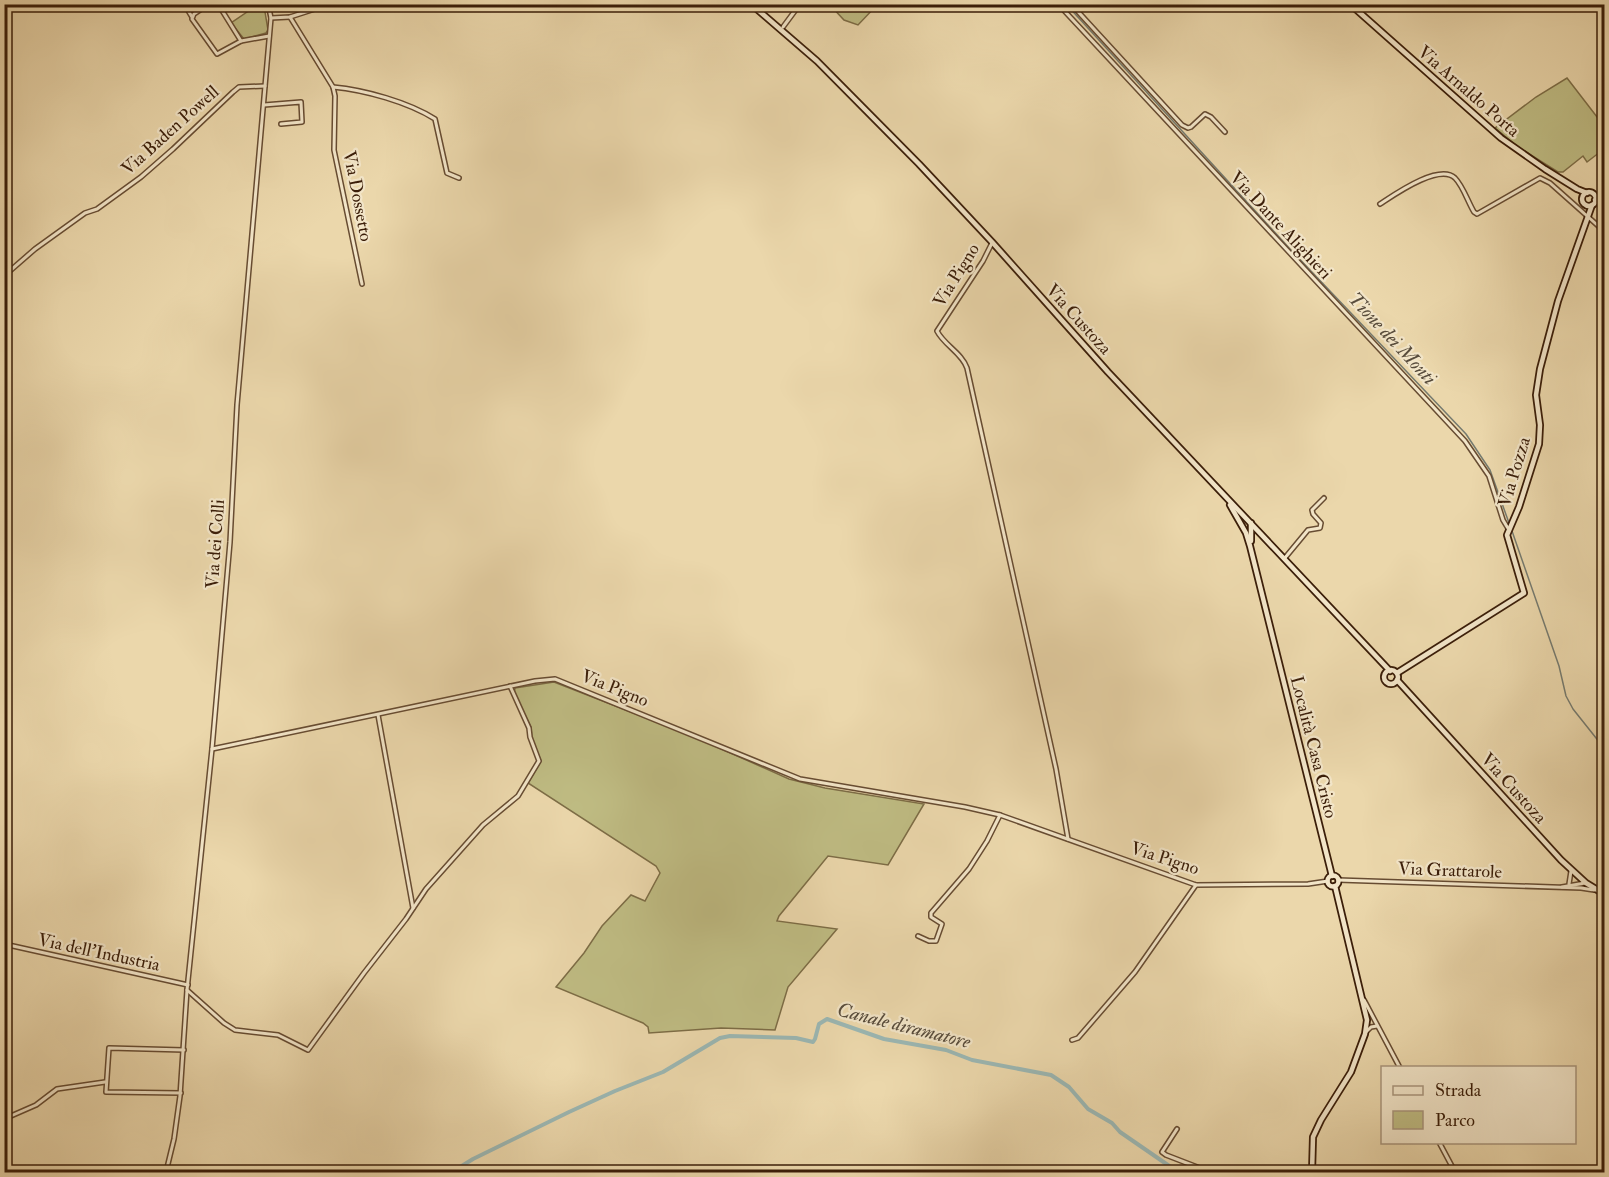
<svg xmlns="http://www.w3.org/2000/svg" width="1609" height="1177" font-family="'IM FELL Double Pica',serif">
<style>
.green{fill:#bfbc83;stroke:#7d6d46;stroke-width:1.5}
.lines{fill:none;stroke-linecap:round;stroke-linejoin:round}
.stream{stroke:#757a6f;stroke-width:1.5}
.canal{stroke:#9bb7b3;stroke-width:4}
.street-casing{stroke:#674c32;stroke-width:6}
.secondary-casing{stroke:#3b1e09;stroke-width:8}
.street{stroke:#f2e5c8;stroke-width:3}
.secondary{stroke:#f2e5c8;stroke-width:4.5}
.labels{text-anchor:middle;stroke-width:4.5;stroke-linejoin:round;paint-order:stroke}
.street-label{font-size:18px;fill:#3b1e09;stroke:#f2e5c8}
.water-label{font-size:20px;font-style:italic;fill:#584c3c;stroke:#f2e5c8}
</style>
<rect width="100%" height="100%" fill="#ebd7ab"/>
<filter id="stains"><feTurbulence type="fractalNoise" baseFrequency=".00333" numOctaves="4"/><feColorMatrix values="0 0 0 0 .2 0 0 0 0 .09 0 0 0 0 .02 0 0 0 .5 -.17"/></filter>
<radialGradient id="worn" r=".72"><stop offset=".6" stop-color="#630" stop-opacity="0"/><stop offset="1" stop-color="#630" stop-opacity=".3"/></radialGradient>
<g class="green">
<path d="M830,5H877L858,25L844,20Z"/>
<path d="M264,6L268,30L266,33L244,39L231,23L253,8Z"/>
<path d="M1567,78L1604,126V149L1587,162L1583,156L1563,172H1558L1518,147L1495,128L1536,97Z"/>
<path d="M554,682L690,735L789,779L825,788L924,804L888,865L828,856L779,916L777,921L837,929L788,987L775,1030L721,1028L649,1033L648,1027L643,1023L556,987L584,953L602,926L631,895L645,901L660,873L656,866L528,783L541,761L532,740L531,727L514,693L515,688Z"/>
</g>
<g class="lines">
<g class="stream">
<path d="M1066,4L1290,249L1466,434L1490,470L1509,523"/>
<path d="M1512,531L1559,666L1566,696L1573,709L1604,748"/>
</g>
<path class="canal" d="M452,1172L473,1159L569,1112L615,1091L663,1072L720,1038L730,1036L796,1038L813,1042L815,1039L819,1024L827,1019L884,1039L946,1050L972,1060L1051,1075L1069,1087L1088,1109L1112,1123L1120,1132L1178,1172"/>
<defs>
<g id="street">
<path d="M209,4L194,14L192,19L217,54L241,41L269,36"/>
<path d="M218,4L241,41"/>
<path d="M1058,4L1465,441L1489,476L1503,520L1509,530"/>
<path d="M1071,4L1182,125L1188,128L1191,127L1205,114L1211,117L1225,132"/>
<path d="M186,7L192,17"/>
<path d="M290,17L333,87L335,96L334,150L362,284"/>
<path d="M271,18L290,17L321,7V4"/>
<path d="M783,27L800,4"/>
<path d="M333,87C365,90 408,102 435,119L447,173L459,178"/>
<path d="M264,105L301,102L302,122L281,124"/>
<path d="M1380,204C1394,195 1439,163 1455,178C1463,186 1468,202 1474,212L1477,214L1540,178L1550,183L1604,231"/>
<path d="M992,243L983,261L937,331C944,345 962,353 967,368L1056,769L1068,839"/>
<path d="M4,276L35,249L85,213L97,209L141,177L173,149L233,92L239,87L265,86"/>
<path d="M1284,559L1308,530L1320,528L1321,523L1313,514L1312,510L1324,498"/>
<path d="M378,715L413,908"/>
<path d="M212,749L535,681L555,679L800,779L965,807L1000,815L1196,885L1308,884L1328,881"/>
<path d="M1338,880L1581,888L1594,890"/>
<path d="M1569,884L1571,871"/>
<path d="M1562,887L1585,883"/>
<path d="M918,936L929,941H936L942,924L931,917V913L969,869L987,841L1000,815"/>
<path d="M4,944L188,985"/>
<path d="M187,990L224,1023L235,1030L278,1035L308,1050L364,973L406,919L426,889L483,825L518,796L539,761L530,737L529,728L510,686"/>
<path d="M1364,1000L1400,1068"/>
<path d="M1366,1032L1371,1027L1377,1026"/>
<path d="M1072,1040L1078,1038L1135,972L1196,885"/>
<path d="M181,1093L106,1092L109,1048L184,1050"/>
<path d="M4,1119L36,1105L57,1089L105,1082"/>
<path d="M1177,1129L1162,1152L1166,1155L1210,1172"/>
<path d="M1439,1142L1455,1172"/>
<path d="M166,1172L174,1139L180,1096L187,990L212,749L230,542L237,405L271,18L268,4"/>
</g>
<g id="secondary">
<path d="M751,4L817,61L919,164L992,242L1108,372L1390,671"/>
<path d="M1350,4L1501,138L1545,169L1577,189L1587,193"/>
<circle cx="1589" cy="199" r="7"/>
<path d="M1595,200L1604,192"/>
<path d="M1230,505L1246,533L1250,546L1332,876"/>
<path d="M1251,541V523"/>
<circle cx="1391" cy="677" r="7"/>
<path d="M1397,673L1524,593L1507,535L1519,507L1539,444L1540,425L1536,395L1540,369L1558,301L1592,205"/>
<path d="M1397,680L1561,860L1586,883L1604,894"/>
<circle cx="1333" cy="881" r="5.5"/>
<path d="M1312,1172L1313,1137L1321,1120L1351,1072L1365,1034L1367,1020L1335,886"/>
</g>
</defs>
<use href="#street" class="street-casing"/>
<use href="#secondary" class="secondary-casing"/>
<use href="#street" class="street"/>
<use href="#secondary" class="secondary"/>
</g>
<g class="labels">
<g class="street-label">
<text transform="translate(1469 91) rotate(41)" y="6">Via Arnaldo Porta</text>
<text transform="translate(170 130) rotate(-42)" y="6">Via Baden Powell</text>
<text transform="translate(358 196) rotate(79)" y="6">Via Dossetto</text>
<text transform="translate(1281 225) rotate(47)" y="6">Via Dante Alighieri</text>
<text transform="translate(956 275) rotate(-58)" y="6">Via Pigno</text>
<text transform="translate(1079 319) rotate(48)" y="6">Via Custoza</text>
<text transform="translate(1514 472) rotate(-73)" y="6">Via Pozza</text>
<text transform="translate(215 544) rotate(-86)" y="6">Via dei Colli</text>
<text transform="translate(615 688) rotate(22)" y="6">Via Pigno</text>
<text transform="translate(1314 747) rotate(76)" y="6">Località Casa Cristo</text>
<text transform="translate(1514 788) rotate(48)" y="6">Via Custoza</text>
<text transform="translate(1165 858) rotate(18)" y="6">Via Pigno</text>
<text transform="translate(1450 870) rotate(2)" y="6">Via Grattarole</text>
<text transform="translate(99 952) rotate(12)" y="6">Via dell'Industria</text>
</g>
<g class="water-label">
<text transform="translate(1393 338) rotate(47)" y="7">Tione dei Monti</text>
<text transform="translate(904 1025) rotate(14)" y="7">Canale diramatore</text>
</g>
</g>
<rect width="1609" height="1177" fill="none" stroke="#ebd7ab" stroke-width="24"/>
<rect x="6" y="6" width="1597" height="1165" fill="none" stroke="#3b1e09" stroke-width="3"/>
<rect x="12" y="12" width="1585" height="1153" fill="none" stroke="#3b1e09" stroke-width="1.5"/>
<rect x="1381" y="1066" width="195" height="78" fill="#f2e5c8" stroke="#a9957c" stroke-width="1.5"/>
<rect x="1393" y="1086" width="30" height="9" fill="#f2e5c8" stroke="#a9957c" stroke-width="1.5"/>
<text x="1435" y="1096" font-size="18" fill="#3b1e09">Strada</text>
<rect x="1393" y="1111" width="30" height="18" fill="#bfbc83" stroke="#a9957c" stroke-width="1.5"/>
<text x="1435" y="1126" font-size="18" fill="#3b1e09">Parco</text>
<rect width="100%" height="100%" filter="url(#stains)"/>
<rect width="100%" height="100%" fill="url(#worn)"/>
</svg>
